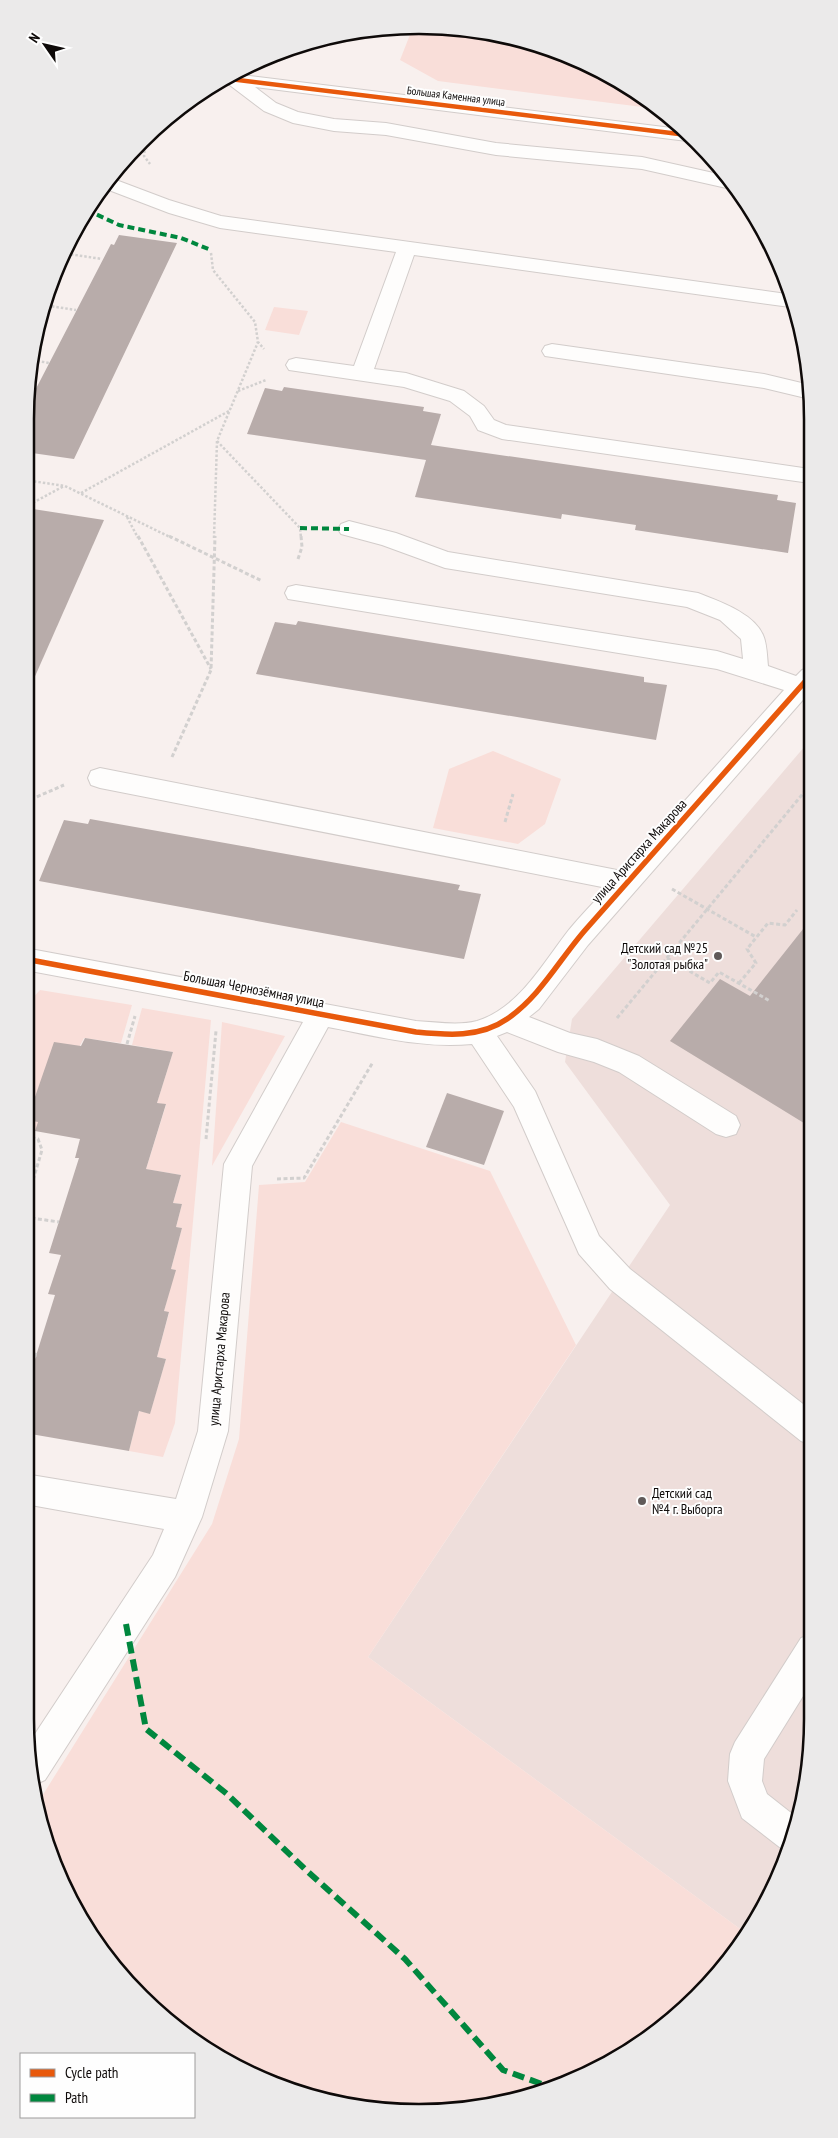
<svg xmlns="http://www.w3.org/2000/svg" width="838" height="2138" font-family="'PT Sans Narrow',sans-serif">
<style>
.built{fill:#eededb}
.green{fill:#f9ded9}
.building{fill:#b8acaa}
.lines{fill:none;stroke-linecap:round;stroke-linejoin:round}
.minor-casing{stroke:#d2ccca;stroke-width:2}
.path-far2{stroke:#d2d0cf;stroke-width:2.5;stroke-dasharray:2.5 2;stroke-linecap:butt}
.path-far1{stroke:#d2d0cf;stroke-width:3;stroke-dasharray:4 2.5;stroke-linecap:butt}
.path{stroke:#d2d0cf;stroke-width:4;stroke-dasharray:4.5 3;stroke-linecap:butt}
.minor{fill:#fefdfc;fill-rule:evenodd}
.quiet-far1{stroke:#00873e;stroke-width:4;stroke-dasharray:7 4;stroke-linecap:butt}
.quiet{stroke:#00873e;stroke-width:6;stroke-dasharray:12 6;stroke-linecap:butt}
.cycleway-far1-casing{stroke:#fefefe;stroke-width:7}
.cycleway-casing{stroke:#fefefe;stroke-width:9}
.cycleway-far1{stroke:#e8590c;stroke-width:4.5}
.cycleway{stroke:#e8590c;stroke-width:5.5}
.poi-dot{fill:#605a59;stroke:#fefefe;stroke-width:2}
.labels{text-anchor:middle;stroke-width:4;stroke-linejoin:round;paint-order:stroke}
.far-street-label{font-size:11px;fill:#0e0a09;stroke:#fefefe}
.street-label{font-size:14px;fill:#0e0a09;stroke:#fefefe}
.poi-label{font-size:14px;fill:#0e0a09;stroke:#fefefe;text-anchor:end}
.rim{fill:none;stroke:#0e0a09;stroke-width:2.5}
</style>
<rect width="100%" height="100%" fill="#f8f0ee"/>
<path class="built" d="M811,739L813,1719L799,1821L772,1894L747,1934L368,1657L670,1205L565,1062L572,1019Z"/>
<g class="green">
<path d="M445,26L521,39L638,91L658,109L438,81L400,60L413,27Z"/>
<path d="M274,307L308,311L299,335L265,330Z"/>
<path d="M493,751L561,779L545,824L518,844L433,828L449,769Z"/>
<path d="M40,990L132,1005L121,1043L84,1038L35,1131L25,1130V1012L30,1001Z"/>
<path d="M142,1008L211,1020L175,1423L163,1457L129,1451L139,1411L150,1413L166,1359L157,1357L169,1313L164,1311L175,1270L171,1269L182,1228L176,1227L182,1204L173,1203L181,1175L146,1169L166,1105L157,1103L173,1052L132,1045Z"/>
<path d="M222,1022L285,1036L212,1166Z"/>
<path d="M341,1122L490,1171L576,1345L368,1657L747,1934L732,1959L638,2047L570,2083L496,2105L367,2110L293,2092L222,2060L123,1979L78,1916L46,1846L39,1801L212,1524L239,1439L259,1185L305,1182Z"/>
</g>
<g class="building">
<path d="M119,235L177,243L74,459L25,452L27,406L111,244L114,245Z"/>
<path d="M284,387L424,407L423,411L441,414L431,445L778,495L777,500L796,503L788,553L635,530L636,525L562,514L561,519L415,497L426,460L247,434L265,388L282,391Z"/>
<path d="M33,509L104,520L25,699V525Z"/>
<path d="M298,621L644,677V682L667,685L656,740L256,674L275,622L296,625Z"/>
<path d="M90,819L460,885L458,890L481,894L464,959L39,881L64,820L88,824Z"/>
<path d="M811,919V1059L812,1128L670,1041L720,979L750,996Z"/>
<path d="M85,1038L173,1052L157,1103L166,1104L146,1169L181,1175L173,1203L182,1204L176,1227L182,1228L171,1269L176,1270L164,1311L169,1312L157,1357L166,1359L150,1414L139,1411L129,1451L25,1433V1391L55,1295L48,1294L61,1255L49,1253L79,1158H75L80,1139L35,1131L38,1122L27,1120L54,1042L81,1046Z"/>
<path d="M447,1093L504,1111L484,1165L426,1147Z"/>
</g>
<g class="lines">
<defs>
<g id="minor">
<path d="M233,74L680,129L692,139L687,141L255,87L276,103L298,112L334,119L386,123L496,143L642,157L727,176L734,188L731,189L642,169L496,155L386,135L334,131L293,123L264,111L227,83L224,79L226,76Z"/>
<path d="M108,177L169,200L221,216L787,294L790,307L414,255L374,369L406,373L464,391L484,406L494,420L506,425L810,469V483L502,439L478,430L470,416L450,401L404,387L289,370L286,365L289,360L296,358L354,366L396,252L220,228L169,213L101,187Z"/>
<path d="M552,344L764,374L810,385V399L764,388L545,356L542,351L545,346Z"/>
<path d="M349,521L396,533L448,552L698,593C718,601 754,613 763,635C767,644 767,656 768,666L796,676L802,670L810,667L809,693L588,945L539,1009L529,1017L570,1033L597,1039L639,1056L736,1116L740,1125L736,1134L726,1137L716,1134L619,1072L594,1062L558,1052L507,1032L497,1036L535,1091L599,1236L630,1269L812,1411V1445L801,1441L610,1289L579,1254L514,1107L472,1044C424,1049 376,1036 328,1027L252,1166L228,1431L202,1517L175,1577L45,1780L36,1784L29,1743L153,1555L164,1529L25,1504V1474L176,1499L198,1431L224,1164L303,1022L25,970V948L416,1021C436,1022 458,1026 477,1021C519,1008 543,963 568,931C580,916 594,902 607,888L100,788L91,785L88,778L91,771L100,768L622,871L784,690L717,669L288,599L285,593L288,587L296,585L717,651L743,659L741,639L720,620L687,607L445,568L382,545L341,534L338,529L341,524Z"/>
<path d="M813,1634V1680L764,1759L762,1781L767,1794L800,1820L788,1852L782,1849L742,1818L728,1781L730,1754L735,1742L801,1638Z"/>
</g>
</defs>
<use href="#minor" class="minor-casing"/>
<g class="path-far2">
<path d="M146,137L144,156L150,164"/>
<path d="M62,253L102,259"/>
<path d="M211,253L213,270L255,322L258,342L264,349"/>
<path d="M43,305L76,310"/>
<path d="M33,360L49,363"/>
<path d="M238,391L266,380"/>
<path d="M217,441L300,528L301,538"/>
<path d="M25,480L65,486L172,538"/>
<path d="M81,493L229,411"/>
<path d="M25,507L64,486"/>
<path d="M127,517L138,538"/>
<path d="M214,538L217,441L258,342"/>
</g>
<g class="path-far1">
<path d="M138,536L211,669"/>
<path d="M169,536L262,581"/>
<path d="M298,559L302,547L301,536"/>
<path d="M172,757L211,670L215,536"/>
<path d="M25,802L64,785"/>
<path d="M505,822L513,794"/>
<path d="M672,889L756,937"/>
<path d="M667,958L710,983L719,972L770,1001"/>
<path d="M739,983L756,963L747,949L768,923L785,925L797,910"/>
<path d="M617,1018L811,784"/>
<path d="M127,1044L135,1016"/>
<path d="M25,1136L38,1139L42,1150L25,1207"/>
<path d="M206,1139L216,1031"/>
<path d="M277,1179L304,1178L373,1062"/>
<path d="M25,1217L59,1222"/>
</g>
<path class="path" d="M25,1353L37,1355"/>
<use href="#minor" class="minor"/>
<g class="quiet-far1">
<path d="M87,210L119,225L181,238L211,250"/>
<path d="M300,528L349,529"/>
</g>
<path class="quiet" d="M126,1624L146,1729L227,1794L306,1870L405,1959L503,2070L553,2088"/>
<defs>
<path id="cycleway-far1" d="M222,78L687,135"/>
<path id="cycleway" d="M25,959L416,1032C447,1035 480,1038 507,1019C541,996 560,958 587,928C661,844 736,760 810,676"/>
</defs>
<use href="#cycleway-far1" class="cycleway-far1-casing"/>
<use href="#cycleway" class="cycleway-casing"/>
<use href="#cycleway-far1" class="cycleway-far1"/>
<use href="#cycleway" class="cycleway"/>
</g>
<g class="poi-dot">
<circle cx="718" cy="956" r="5"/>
<circle cx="642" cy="1501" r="5"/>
</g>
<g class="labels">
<g class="far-street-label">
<text transform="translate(456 96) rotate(7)" y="4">Большая Каменная улица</text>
</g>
<g class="street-label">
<text transform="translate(639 851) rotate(-48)" y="5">улица Аристарха Макарова</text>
<text transform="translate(254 989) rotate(11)" y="5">Большая Чернозёмная улица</text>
<text transform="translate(219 1359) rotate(-85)" y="5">улица Аристарха Макарова</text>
</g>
<g class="poi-label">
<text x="708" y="953">Детский сад №25<tspan x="708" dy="16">"Золотая рыбка"</tspan></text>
<text x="652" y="1498" text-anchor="start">Детский сад<tspan x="652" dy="16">№4 г. Выборга</tspan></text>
</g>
</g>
<path d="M0 0H838V2138H0ZM419 34H419A385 385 0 0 1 804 419V1719A385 385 0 0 1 419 2104H419A385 385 0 0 1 34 1719V419A385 385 0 0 1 419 34Z" fill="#ebeaea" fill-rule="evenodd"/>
<path class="rim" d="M419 34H419A385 385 0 0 1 804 419V1719A385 385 0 0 1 419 2104H419A385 385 0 0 1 34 1719V419A385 385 0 0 1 419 34Z"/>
<rect x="20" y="2053" width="175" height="65" fill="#fefefe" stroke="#9e9c9c"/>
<rect x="30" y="2069" width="25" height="8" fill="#e8590c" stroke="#9e9c9c"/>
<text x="65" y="2078" font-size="15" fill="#0e0a09">Cycle path</text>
<rect x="30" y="2094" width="25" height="8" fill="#00873e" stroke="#9e9c9c"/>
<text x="65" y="2103" font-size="15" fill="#0e0a09">Path</text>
<g transform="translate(45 45) rotate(304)" stroke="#fefefe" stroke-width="4" paint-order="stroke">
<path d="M0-4L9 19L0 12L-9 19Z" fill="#0e0a09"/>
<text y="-8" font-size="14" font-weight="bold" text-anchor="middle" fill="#0e0a09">N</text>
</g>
</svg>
